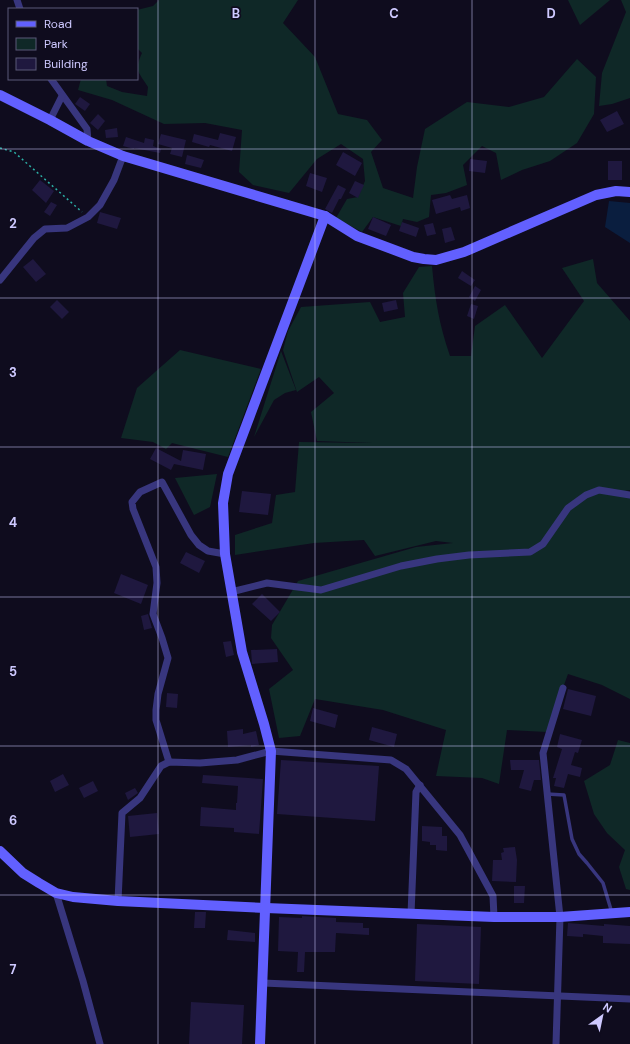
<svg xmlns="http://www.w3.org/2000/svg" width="630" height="1044" font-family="'DM Sans',sans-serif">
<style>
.green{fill:#0f2827}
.water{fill:#0a1e3f}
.building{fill:#1f183f}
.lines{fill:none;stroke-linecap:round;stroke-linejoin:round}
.path{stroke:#2cb0a6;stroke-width:1.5;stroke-dasharray:2 3;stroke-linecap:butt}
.lane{stroke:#38367e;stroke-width:3.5}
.street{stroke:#38367e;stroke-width:7}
.secondary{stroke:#6260ff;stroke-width:10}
.grid{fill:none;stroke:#cec9ff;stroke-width:1;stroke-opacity:0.55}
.grid-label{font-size:13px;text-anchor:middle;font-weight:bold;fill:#cec9ff;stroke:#0f0c1e;stroke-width:3.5;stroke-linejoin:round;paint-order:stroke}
</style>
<rect width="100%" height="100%" fill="#0f0c1e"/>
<g class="green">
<path d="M159,0H298L283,23L315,57L338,114L367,120L382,140L371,152L383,188L413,198L417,167L425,129L467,102L509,107L544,97L577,59L596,77L594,114L577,143L550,161L522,170L501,180L496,153L482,146L463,165L467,185L446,193L431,195L429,217L417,222L403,219L401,226L373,217L362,232L336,218L347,199L358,197L365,181L363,159L341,144L317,159L289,193L253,185L239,172L242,130L205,123L164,124L112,100L78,90L81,79H106L107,86L122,92L147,96L148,87C138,71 134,71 142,53L137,48V10L153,6Z"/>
<path d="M568,0H610L580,25Z"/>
<path d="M621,0H630V98L612,104L599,106L602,73L626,12Z"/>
<path d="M593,259L597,283L630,321V490L624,491L630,494V699L602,685L568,674L547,732L507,730L499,784L482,778L436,776L446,730L383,710L315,699L300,736L279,738L269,689L293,670L271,638L272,625L298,581L416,547L453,543L436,541L375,556L364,540L314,543L235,555V535L272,523L276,495L295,492L299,442L372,443L317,441L311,412L334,393L319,377L297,392L283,350L288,331L301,307L370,302L380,322L405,317L403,293L419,267L432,266C435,299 439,324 450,356H471L475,326L505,305L542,358L584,301L562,268Z"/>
<path d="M180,350L261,369L228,457L172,443L166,449L153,442L121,438L137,388Z"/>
<path d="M281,351L296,390L285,393L274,400L254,437Z"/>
<path d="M217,474L210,507L194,515L175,478Z"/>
<path d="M618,740L630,743V890L626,889L619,867L625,850L607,833L594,814L584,781L610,765Z"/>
</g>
<path class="water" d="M609,201L630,203V243L605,227Z"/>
<g class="building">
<path d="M80,97L90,104L85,111L75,104Z"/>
<path d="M617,111L624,124L607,132L600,120Z"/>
<path d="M98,114L105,121L98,130L90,123Z"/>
<path d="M117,128L118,137L106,138L105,130Z"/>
<path d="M220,133L236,137L232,151L210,145L209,147L192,142L194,134L218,140Z"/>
<path d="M161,134L186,140L182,157L170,154L172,148L158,144Z"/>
<path d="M126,137L144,143L145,138L154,140L153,146L161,149L160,153L134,148V149L123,146Z"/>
<path d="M343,152L362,163L355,176L336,165Z"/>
<path d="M187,155L204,160L201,168L185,164Z"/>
<path d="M470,159L487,161L485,173L469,171Z"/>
<rect x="608" y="161" width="14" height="19"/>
<path d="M310,173L327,178L322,192L306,186Z"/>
<path d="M40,180L54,191L46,203L32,190Z"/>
<path d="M355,181L364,185L358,198L349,193Z"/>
<path d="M338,185L346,189L341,199H339L332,213L325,209Z"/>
<path d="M450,195L452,199L467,195L470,208L461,211L460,207L436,214L432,200Z"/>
<path d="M51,202L57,205L50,216L44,212Z"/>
<path d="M100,212L121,218L117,229L97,223Z"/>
<path d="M373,217L391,225L386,236L368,229Z"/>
<path d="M402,222L419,228L416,237L399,231Z"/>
<path d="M433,223L436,234L427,236L424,225Z"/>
<path d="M451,227L455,240L445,243L442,229Z"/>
<path d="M33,259L46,274L36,282L23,267Z"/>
<path d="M462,271L475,280L471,286L458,278Z"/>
<path d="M475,286L481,290L475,301L469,297Z"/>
<path d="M57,300L69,312L62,319L50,307Z"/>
<path d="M396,300L398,309L384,312L382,303Z"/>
<path d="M471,304L478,306L474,319L467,316Z"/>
<path d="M156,448L181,461L183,450L206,454L203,470L174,464L171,470L150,459Z"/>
<path d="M242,491L271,494L268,515L239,512Z"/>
<path d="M186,552L205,561L199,573L180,563Z"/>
<path d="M121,574L148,585L141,604L114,593Z"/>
<path d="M262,594L280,612L271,621L252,604Z"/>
<path d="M148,614L152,628L144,630L141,616Z"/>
<path d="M231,641L234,655L226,657L223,642Z"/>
<path d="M277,649L278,662L252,664L251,650Z"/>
<path d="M568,689L596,696L591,716L563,709Z"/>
<path d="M167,693L178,694L177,708L166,707Z"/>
<path d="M313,708L338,715L335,728L310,721Z"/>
<path d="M372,727L397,734L394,747L369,740Z"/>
<path d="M243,729V734L256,731L259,745L251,747V745L228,747L227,731Z"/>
<path d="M560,734L582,740L578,753L575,752L571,765L582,768L580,777L568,774L564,788L554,786L556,778H553L562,749L557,747Z"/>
<path d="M281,760L379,766L375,821L277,814Z"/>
<path d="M510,760H539L541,780H534L531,791L519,788L524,770H511Z"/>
<path d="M63,774L69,785L55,792L50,781Z"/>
<path d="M203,775L263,779L259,834L234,832V828L200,826L201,807L236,810V803H237L238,786L202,783Z"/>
<path d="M93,781L98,791L84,798L79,788Z"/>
<path d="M135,788L138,793L128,800L125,793Z"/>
<path d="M157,813L159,834L130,837L128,816Z"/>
<path d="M422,826L442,827V836H447V851L436,850V845H430V842L422,841Z"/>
<path d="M515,847L517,860L516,882L492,881L493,860H502L501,853L504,852L503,848Z"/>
<path d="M514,886H525L524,903H514Z"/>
<path d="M195,912H206L205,928H194Z"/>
<path d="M302,916L336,918V922L363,923V928H369V935L336,933L335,952H305L304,972H297L298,952L278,951L279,917L302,918Z"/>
<path d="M568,923L604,926V924L630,926V944L603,943V936L583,934V937L567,936Z"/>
<path d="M417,924L481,927L479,984L415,981Z"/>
<path d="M228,930L255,933V942L227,940Z"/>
<path d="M191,1002L244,1005L242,1044H189Z"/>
</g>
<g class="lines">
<path class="path" d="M0,148L14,152L82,212"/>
<path class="lane" d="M547,794L564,795L572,839L579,854L587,863L603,883L612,913"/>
<g class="street">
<path d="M17,0L20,9"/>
<path d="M51,79L87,129L88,141"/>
<path d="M50,120L62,96"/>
<path d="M0,280L34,238L45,229L67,228L88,217L100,205L114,180L123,156"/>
<path d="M231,592L267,583L321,590L401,566L437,559L469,555L530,552L543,544L568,508L586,495L599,490L630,495"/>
<path d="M169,762L156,720V710L158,694L168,658L162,638L153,614L157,583L156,567L133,509L132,502L140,492L162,482L191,535L199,545L208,551L225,554"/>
<path d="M56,893L83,981L100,1044"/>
<path d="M118,901L122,813L140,798L161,766L169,762L200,763L237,760L271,751L391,760L406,769L460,835L493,896L494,917"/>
<path d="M411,914L416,792L420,785"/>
<path d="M263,983L630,999"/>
<path d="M556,1044L560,917L543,753L563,688"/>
</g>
<g class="secondary">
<path d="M0,95L50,120L88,141L123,156L325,216L357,236L413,257L424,259L436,260L464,252L596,195L616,191L630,192"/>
<path d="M0,851L23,873L39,883L56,893L73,897L118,901L266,908L494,917H560L630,912"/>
<path d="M260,1044L271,751L264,724L242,652L225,554L223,503L228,474L237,450L325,216"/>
</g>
</g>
<path class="grid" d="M158,0V1044M315,0V1044M472,0V1044M0,149H630M0,298H630M0,447H630M0,597H630M0,746H630M0,895H630"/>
<g class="grid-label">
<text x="236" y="18">B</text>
<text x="394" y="18">C</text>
<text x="551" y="18">D</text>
<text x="13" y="228">2</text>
<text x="13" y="377">3</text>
<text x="13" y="527">4</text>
<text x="13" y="676">5</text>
<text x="13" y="825">6</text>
<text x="13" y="974">7</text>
</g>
<rect x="8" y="8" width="130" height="72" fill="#0f0c1e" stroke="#5b5878"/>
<rect x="16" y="21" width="20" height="6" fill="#6260ff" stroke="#5b5878"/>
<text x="44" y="28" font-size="12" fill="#cec9ff">Road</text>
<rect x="16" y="38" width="20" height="12" fill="#0f2827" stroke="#5b5878"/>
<text x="44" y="48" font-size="12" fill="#cec9ff">Park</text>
<rect x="16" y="58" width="20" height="12" fill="#1f183f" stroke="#5b5878"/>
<text x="44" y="68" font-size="12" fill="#cec9ff">Building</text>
<g transform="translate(602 1016) rotate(33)" stroke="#0f0c1e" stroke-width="3" paint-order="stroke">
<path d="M0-3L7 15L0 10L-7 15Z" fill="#cec9ff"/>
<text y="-6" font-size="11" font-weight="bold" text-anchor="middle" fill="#cec9ff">N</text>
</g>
</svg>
